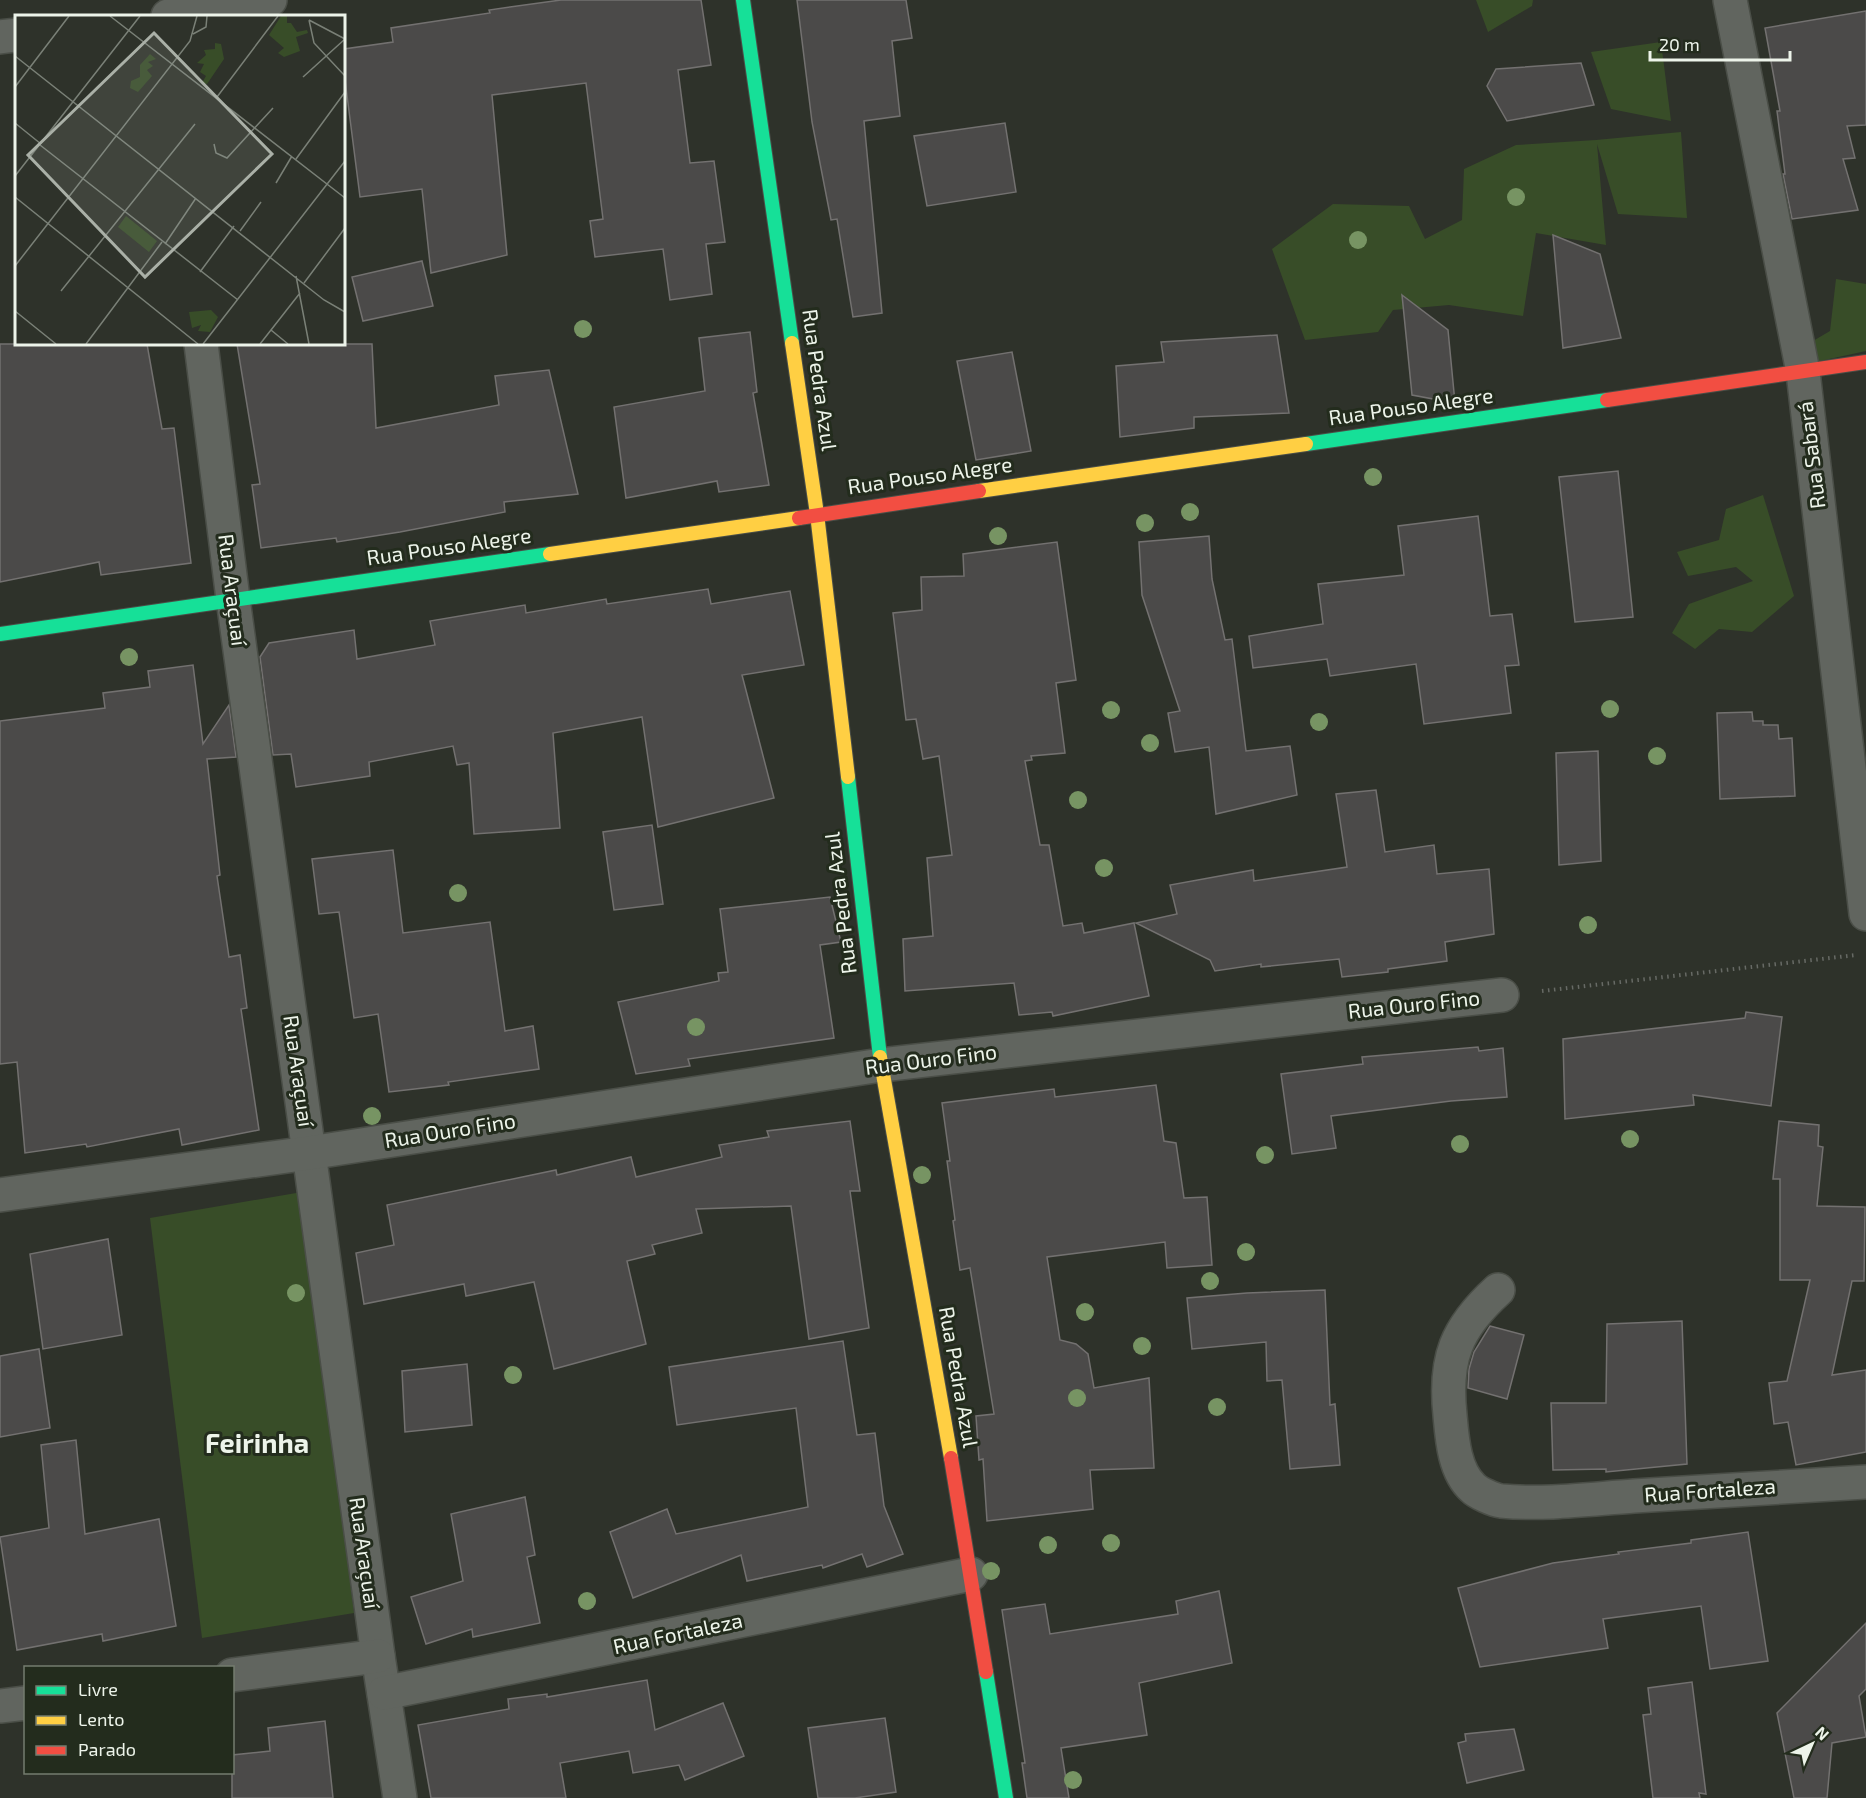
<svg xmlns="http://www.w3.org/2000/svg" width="1866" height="1798" font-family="'Exo 2',sans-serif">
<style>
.green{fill:#384d28}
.building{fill:#4b4a49;stroke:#737170;stroke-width:1.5}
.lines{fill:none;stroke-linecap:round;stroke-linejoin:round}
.street-casing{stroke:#4a4e47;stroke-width:36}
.fast-casing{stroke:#4a4e47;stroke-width:16}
.slow-casing{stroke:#4a4e47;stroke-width:16}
.jam-casing{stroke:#4a4e47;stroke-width:16}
.path{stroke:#676a65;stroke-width:4;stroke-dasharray:1.5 4.5;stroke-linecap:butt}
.street{stroke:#61655f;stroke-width:33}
.fast{stroke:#16e098;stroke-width:14}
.slow{stroke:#ffcf43;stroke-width:14}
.jam{stroke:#f24e42;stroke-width:14}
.tree{fill:#779463}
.labels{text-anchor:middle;stroke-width:6;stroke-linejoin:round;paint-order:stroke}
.street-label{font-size:21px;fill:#edf4ea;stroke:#232c1d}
.district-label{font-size:27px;font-weight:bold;fill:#edf4ea;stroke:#232c1d}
.inset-road{fill:none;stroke:#7a8077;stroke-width:1.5}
.view{fill:#aab0a7;fill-opacity:0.15;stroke:#aab0a7;stroke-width:3}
.inset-edge{fill:none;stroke:#edf4ea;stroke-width:3}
</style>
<rect width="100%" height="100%" fill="#2e322a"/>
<g class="green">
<path d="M1476,0H1533L1532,6L1488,32Z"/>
<path d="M1661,42L1671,121L1611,109L1591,52Z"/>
<path d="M1681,132L1687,218L1618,214L1597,144L1606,245L1536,233L1523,316L1449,305L1393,310L1378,332L1305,340L1272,249L1333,204L1409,206L1425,239L1462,220L1464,169L1516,145L1596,140Z"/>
<path d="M1836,279L1866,284V351L1811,363L1813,341L1830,331Z"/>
<path d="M1763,495L1794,596L1752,632L1719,629L1695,649L1672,633L1689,604L1753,581L1736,567L1688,576L1677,552L1719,540L1726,509Z"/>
<path d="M302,1192L354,1613L202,1638L150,1218Z"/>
</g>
<g class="building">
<path d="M561,0H701L711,65L678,70L690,163L714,161L725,242L706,244L712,294L670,300L663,249L595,257L590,221L603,219L586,83L492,95L507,255L431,273L422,189L360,197L344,72V49L393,42L391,28L490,13L489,10Z"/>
<path d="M797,0H906L912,38L892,41L900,116L864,121L882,313L853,317L837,219L831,220L812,122Z"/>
<path d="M1866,11V125L1847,126L1855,158L1843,159L1858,210L1792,219L1783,174H1785L1777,111H1780L1765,28Z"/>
<path d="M1581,63L1594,105L1507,121L1487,86L1496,69Z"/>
<path d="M1005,123L1016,192L927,206L914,136Z"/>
<path d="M1553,235L1600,254L1621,338L1563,348Z"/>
<path d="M422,261L433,306L363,321L352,277Z"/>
<path d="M1402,295L1448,330L1455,403L1412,395Z"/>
<path d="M750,332L757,392L753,393L769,485L719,492L717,481L626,498L614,407L705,391L699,338Z"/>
<path d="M1277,335L1289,413L1194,417V428L1120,437L1116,366L1164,362L1161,342Z"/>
<path d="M0,344H147L162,429L174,428L191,563L101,575L99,562L0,582Z"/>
<path d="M237,344H372L376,428L499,405L495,376L549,370L578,494L504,502L505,512L400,532L337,542L336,538L261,548L252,485L260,484Z"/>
<path d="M1012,352L1031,451L976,460L957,361Z"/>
<path d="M1618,471L1633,617L1575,622L1559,477Z"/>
<path d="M1478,516L1490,616L1512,614L1519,665L1505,666L1511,713L1424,724L1416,664L1330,676L1327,659L1253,668L1249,636L1323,624L1318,584L1404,575L1398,526Z"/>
<path d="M1209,536L1212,579L1225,640L1232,639L1246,751L1290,746L1297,795L1216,814L1209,747L1175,752L1168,713L1180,711L1142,595L1139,542Z"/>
<path d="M1057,542L1076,680L1056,683L1065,753L1031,756L1032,760L1025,761L1040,845H1049L1063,926L1082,923L1084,933L1134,923L1149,996L1053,1016L1052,1012L1019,1015L1014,983L905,991L903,939L933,936L927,858L952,855L939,756L923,759L916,719L906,720L893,613L922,610L921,577L964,576L963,554Z"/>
<path d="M708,589L711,604L790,591L804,665L742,675L774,798L658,827L642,717L553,733L560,828L474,834L469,763L457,765L453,746L369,762L370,776L296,787L291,754L273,755L260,657L269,643L354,630L357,659L435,645L430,621L525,605L526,613L606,599L607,604Z"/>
<path d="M193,665L203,744L229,705L236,757L207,759L220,875L217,876L229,957L240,955L247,1008L241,1009L259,1130L182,1145L179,1129L87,1147L86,1144L25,1153L17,1062L0,1064V721L105,708L103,693L150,687L148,671Z"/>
<path d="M1752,712L1753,721H1763V725H1778L1779,739L1792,738L1795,796L1720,799L1717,713Z"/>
<path d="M1598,751L1601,861L1559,865L1556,753Z"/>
<path d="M1376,790L1385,852L1434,845L1437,874L1489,869L1494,934L1445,942L1447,961L1388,969V972L1342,977L1339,959L1261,967V964L1215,971L1210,960L1136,923L1177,914L1170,885L1253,870L1254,881L1347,867L1336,794Z"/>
<path d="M652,825L663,904L614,910L603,832Z"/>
<path d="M393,850L403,933L490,922L505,1031L533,1026L539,1069L448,1082L449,1085L389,1092L378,1014L354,1018L339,912L319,914L312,859Z"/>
<path d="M830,897L841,942L820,945L834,1038L688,1059L690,1066L636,1074L618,1002L719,981L718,973L728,972L720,909Z"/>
<path d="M1746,1012L1782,1017L1771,1106L1693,1095L1694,1105L1565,1119L1563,1039L1745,1018Z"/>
<path d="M1478,1047L1479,1051L1503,1048L1507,1097L1451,1101L1331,1116L1336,1148L1292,1154L1281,1074L1363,1064L1362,1057Z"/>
<path d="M1156,1085L1164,1141L1176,1143L1184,1198L1207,1197L1212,1265L1167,1268L1165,1242L1047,1257L1060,1340L1076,1344L1088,1354L1094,1388L1149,1378L1154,1468L1090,1470L1093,1509L987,1521L983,1459L979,1460L976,1416L994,1414L970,1268L960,1270L953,1221L955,1220L947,1161H950L942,1103L1054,1089L1055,1097Z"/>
<path d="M850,1121L860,1191H850L869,1328L809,1339L791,1206L696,1209L702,1233L652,1245L655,1254L627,1261L646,1344L554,1369L534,1282L466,1296L464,1284L364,1304L356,1253L394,1245L387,1205L556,1170L557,1175L631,1157L636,1177L722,1157L719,1145L769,1137L767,1131Z"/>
<path d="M1779,1121L1819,1125L1818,1146L1823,1147L1817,1206L1865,1207L1864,1281H1852L1832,1375L1866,1370V1452L1796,1465L1788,1422L1774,1424L1769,1383L1787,1381L1810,1280H1780V1179H1773Z"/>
<path d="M108,1239L122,1335L43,1349L30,1254Z"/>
<path d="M1325,1290L1330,1405L1335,1404L1340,1465L1290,1469L1282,1380L1267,1381L1266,1342L1192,1349L1187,1298L1247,1293Z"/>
<path d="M1682,1321L1687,1464L1606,1472V1469L1553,1470L1551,1403H1606L1607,1324Z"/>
<path d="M1490,1326L1524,1335L1507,1399L1468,1388L1469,1369L1474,1352Z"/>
<path d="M843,1341L857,1435L875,1433L884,1506L903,1554L867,1567L862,1554L823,1568L822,1565L747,1581L741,1555L633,1598L610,1532L667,1509L676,1534L808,1507L796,1408L677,1425L669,1367Z"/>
<path d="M39,1349L50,1428L0,1437V1356Z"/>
<path d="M467,1364L472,1425L405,1432L402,1371Z"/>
<path d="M76,1440L85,1534L159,1519L176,1626L103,1641L102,1634L17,1650L0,1537L49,1528L41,1445Z"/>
<path d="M525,1497L535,1555L527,1557L540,1623L473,1637L472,1629L426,1644L411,1597L463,1581L451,1514Z"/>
<path d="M1748,1532L1768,1661L1710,1669L1701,1606L1603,1619L1608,1648L1480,1667L1458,1588L1553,1563L1619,1554L1618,1552L1691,1543V1540Z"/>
<path d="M1219,1591L1232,1663L1139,1683L1147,1735L1061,1748L1069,1798H1027L1022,1763H1025L1002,1610L1045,1604L1050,1634L1178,1614L1176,1601Z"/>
<path d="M1866,1623V1689L1859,1696L1866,1737L1832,1743L1827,1798H1794L1777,1713Z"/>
<path d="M647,1680L655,1730L723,1703L744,1756L685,1780L679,1765L633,1773L629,1751L560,1763L566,1798H431L418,1725L509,1709L508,1699L547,1694V1697Z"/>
<path d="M1692,1682L1706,1794L1699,1793L1700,1798H1653L1643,1715L1651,1714L1648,1688Z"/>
<path d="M885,1718L896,1792L855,1798H818L808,1728Z"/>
<path d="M325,1721L333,1798H232V1755L270,1751L268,1728Z"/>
<path d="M1514,1729L1524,1770L1467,1783L1458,1743L1466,1741L1465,1734Z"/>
</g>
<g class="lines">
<defs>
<g id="street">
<path d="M1730,0L1803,372L1866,914"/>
<path d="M168,16L270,0"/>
<path d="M0,37L16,35"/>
<path d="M201,344L233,599L378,1656L400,1798"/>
<path d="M0,1195L309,1153L881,1065L1502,995"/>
<path d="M1498,1290C1456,1328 1444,1359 1450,1415C1452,1438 1454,1471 1473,1488C1478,1493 1494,1500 1501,1501C1545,1505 1590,1499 1634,1496C1711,1491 1789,1487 1866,1482"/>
<path d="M232,1675L378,1656"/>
<path d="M384,1693L971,1574"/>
<path d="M0,1706L26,1703"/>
</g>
<g id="fast">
<path d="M743,0L792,343"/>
<path d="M1306,444L1607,400"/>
<path d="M0,634L550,554"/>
<path d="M848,777L880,1057"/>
<path d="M986,1672L1006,1798"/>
</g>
<g id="slow">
<path d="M792,343L817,514L848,777"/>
<path d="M979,491L1306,444"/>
<path d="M550,554L799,518"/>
<path d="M880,1057L951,1458"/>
</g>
<g id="jam">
<path d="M1607,400L1866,362"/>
<path d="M799,518L979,491"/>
<path d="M951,1458L986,1672"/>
</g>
</defs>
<use href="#street" class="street-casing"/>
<use href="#fast" class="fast-casing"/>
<use href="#slow" class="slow-casing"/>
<use href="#jam" class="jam-casing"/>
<path class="path" d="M1542,991L1856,955"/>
<use href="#street" class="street"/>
<use href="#fast" class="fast"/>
<use href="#slow" class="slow"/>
<use href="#jam" class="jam"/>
</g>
<g class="tree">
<circle cx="1516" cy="197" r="9"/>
<circle cx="1358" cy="240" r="9"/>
<circle cx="583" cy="329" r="9"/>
<circle cx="1373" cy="477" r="9"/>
<circle cx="1190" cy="512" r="9"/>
<circle cx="1145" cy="523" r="9"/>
<circle cx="998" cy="536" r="9"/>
<circle cx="129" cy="657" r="9"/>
<circle cx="1610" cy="709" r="9"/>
<circle cx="1111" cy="710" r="9"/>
<circle cx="1319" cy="722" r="9"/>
<circle cx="1150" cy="743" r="9"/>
<circle cx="1657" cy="756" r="9"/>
<circle cx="1078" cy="800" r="9"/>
<circle cx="1104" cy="868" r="9"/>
<circle cx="458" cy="893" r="9"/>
<circle cx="1588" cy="925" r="9"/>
<circle cx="696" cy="1027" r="9"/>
<circle cx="372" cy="1116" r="9"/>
<circle cx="1630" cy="1139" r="9"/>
<circle cx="1460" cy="1144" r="9"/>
<circle cx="1265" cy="1155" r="9"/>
<circle cx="922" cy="1175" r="9"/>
<circle cx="1246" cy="1252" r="9"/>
<circle cx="1210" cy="1281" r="9"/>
<circle cx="296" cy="1293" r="9"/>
<circle cx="1085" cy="1312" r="9"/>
<circle cx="1142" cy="1346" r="9"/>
<circle cx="513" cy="1375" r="9"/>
<circle cx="1077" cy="1398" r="9"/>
<circle cx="1217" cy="1407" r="9"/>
<circle cx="1111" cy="1543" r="9"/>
<circle cx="1048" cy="1545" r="9"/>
<circle cx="991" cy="1571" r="9"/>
<circle cx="587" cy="1601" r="9"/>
<circle cx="1073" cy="1780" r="9"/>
</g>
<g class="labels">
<g class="street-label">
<text transform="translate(819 380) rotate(82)" y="7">Rua Pedra Azul</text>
<text transform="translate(1411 407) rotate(-8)" y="7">Rua Pouso Alegre</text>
<text transform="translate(1812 455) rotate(-97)" y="7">Rua Sabará</text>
<text transform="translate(930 476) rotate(-8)" y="7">Rua Pouso Alegre</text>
<text transform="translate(449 547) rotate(-8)" y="7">Rua Pouso Alegre</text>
<text transform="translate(232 590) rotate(83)" y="7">Rua Araçuaí</text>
<text transform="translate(841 903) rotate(-97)" y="7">Rua Pedra Azul</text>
<text transform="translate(1414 1005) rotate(-6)" y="7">Rua Ouro Fino</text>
<text transform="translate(931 1060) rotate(-7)" y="7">Rua Ouro Fino</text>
<text transform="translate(298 1071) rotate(82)" y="7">Rua Araçuaí</text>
<text transform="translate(450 1131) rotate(-9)" y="7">Rua Ouro Fino</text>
<text transform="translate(958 1377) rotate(80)" y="7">Rua Pedra Azul</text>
<text transform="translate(1710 1491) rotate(-4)" y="7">Rua Fortaleza</text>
<text transform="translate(364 1553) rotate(82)" y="7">Rua Araçuaí</text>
<text transform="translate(678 1634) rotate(-12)" y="7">Rua Fortaleza</text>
</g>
<g class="district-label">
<text x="257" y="1453">Feirinha</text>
</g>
</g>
<g transform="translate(15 15)">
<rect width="330" height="330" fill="#2e322a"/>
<path d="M266,1H272V8H276L282,17L292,15L293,18L281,22L285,36L269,42L263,38L269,33L254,20ZM200,28L206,29L209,44L192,69L187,68L191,61L185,57L189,49L182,48L191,40L189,35L200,34ZM135,39L141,44L133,47L138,51L132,55L137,61L123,77L115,73L116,66L125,62V50ZM111,201L142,226L134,237L103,212ZM196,295L203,302L195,317L183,316L186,310L177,313L174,297Z" fill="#384d28"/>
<path class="inset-road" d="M95,1L330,183M294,5L299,28L330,61M294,5L330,24M178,19L191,12L192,1M0,41L309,285L330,297M288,62L330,24M0,72L54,1M202,82L263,1M0,108L26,129M199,129L201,138L212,143L258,93M25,130L223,285M281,144L330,77M0,161L125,1M261,168L277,141M0,182L183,329M225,216L246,187M150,229L181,183M0,251L175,26L182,1M185,257L219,211M281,261L294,329M289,268L330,213M46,276L180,109M0,296L41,329M256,315L273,329M71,329L147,227M188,329L330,146M245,329L285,278"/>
<path class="view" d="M139,18L257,139L130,262L13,140Z"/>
<rect width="330" height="330" class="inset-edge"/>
</g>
<rect x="24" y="1666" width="210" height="108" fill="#232c1d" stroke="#747c6f" stroke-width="1.5"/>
<rect x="36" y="1686" width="30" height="9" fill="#16e098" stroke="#747c6f" stroke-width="1.5"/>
<text x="78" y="1696" font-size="18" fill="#edf4ea">Livre</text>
<rect x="36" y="1716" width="30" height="9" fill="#ffcf43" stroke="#747c6f" stroke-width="1.5"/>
<text x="78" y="1726" font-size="18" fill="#edf4ea">Lento</text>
<rect x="36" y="1746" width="30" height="9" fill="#f24e42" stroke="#747c6f" stroke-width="1.5"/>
<text x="78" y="1756" font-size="18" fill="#edf4ea">Parado</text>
<g transform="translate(1812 1744) rotate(44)" stroke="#232c1d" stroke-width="4.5" paint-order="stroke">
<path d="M0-4.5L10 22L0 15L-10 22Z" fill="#edf4ea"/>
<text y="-9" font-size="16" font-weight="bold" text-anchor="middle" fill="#edf4ea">N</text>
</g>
<path d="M1650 51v9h140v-9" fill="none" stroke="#edf4ea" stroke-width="3"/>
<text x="1659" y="51" font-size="18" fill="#edf4ea" stroke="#232c1d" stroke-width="4.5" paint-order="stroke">20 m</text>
</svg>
